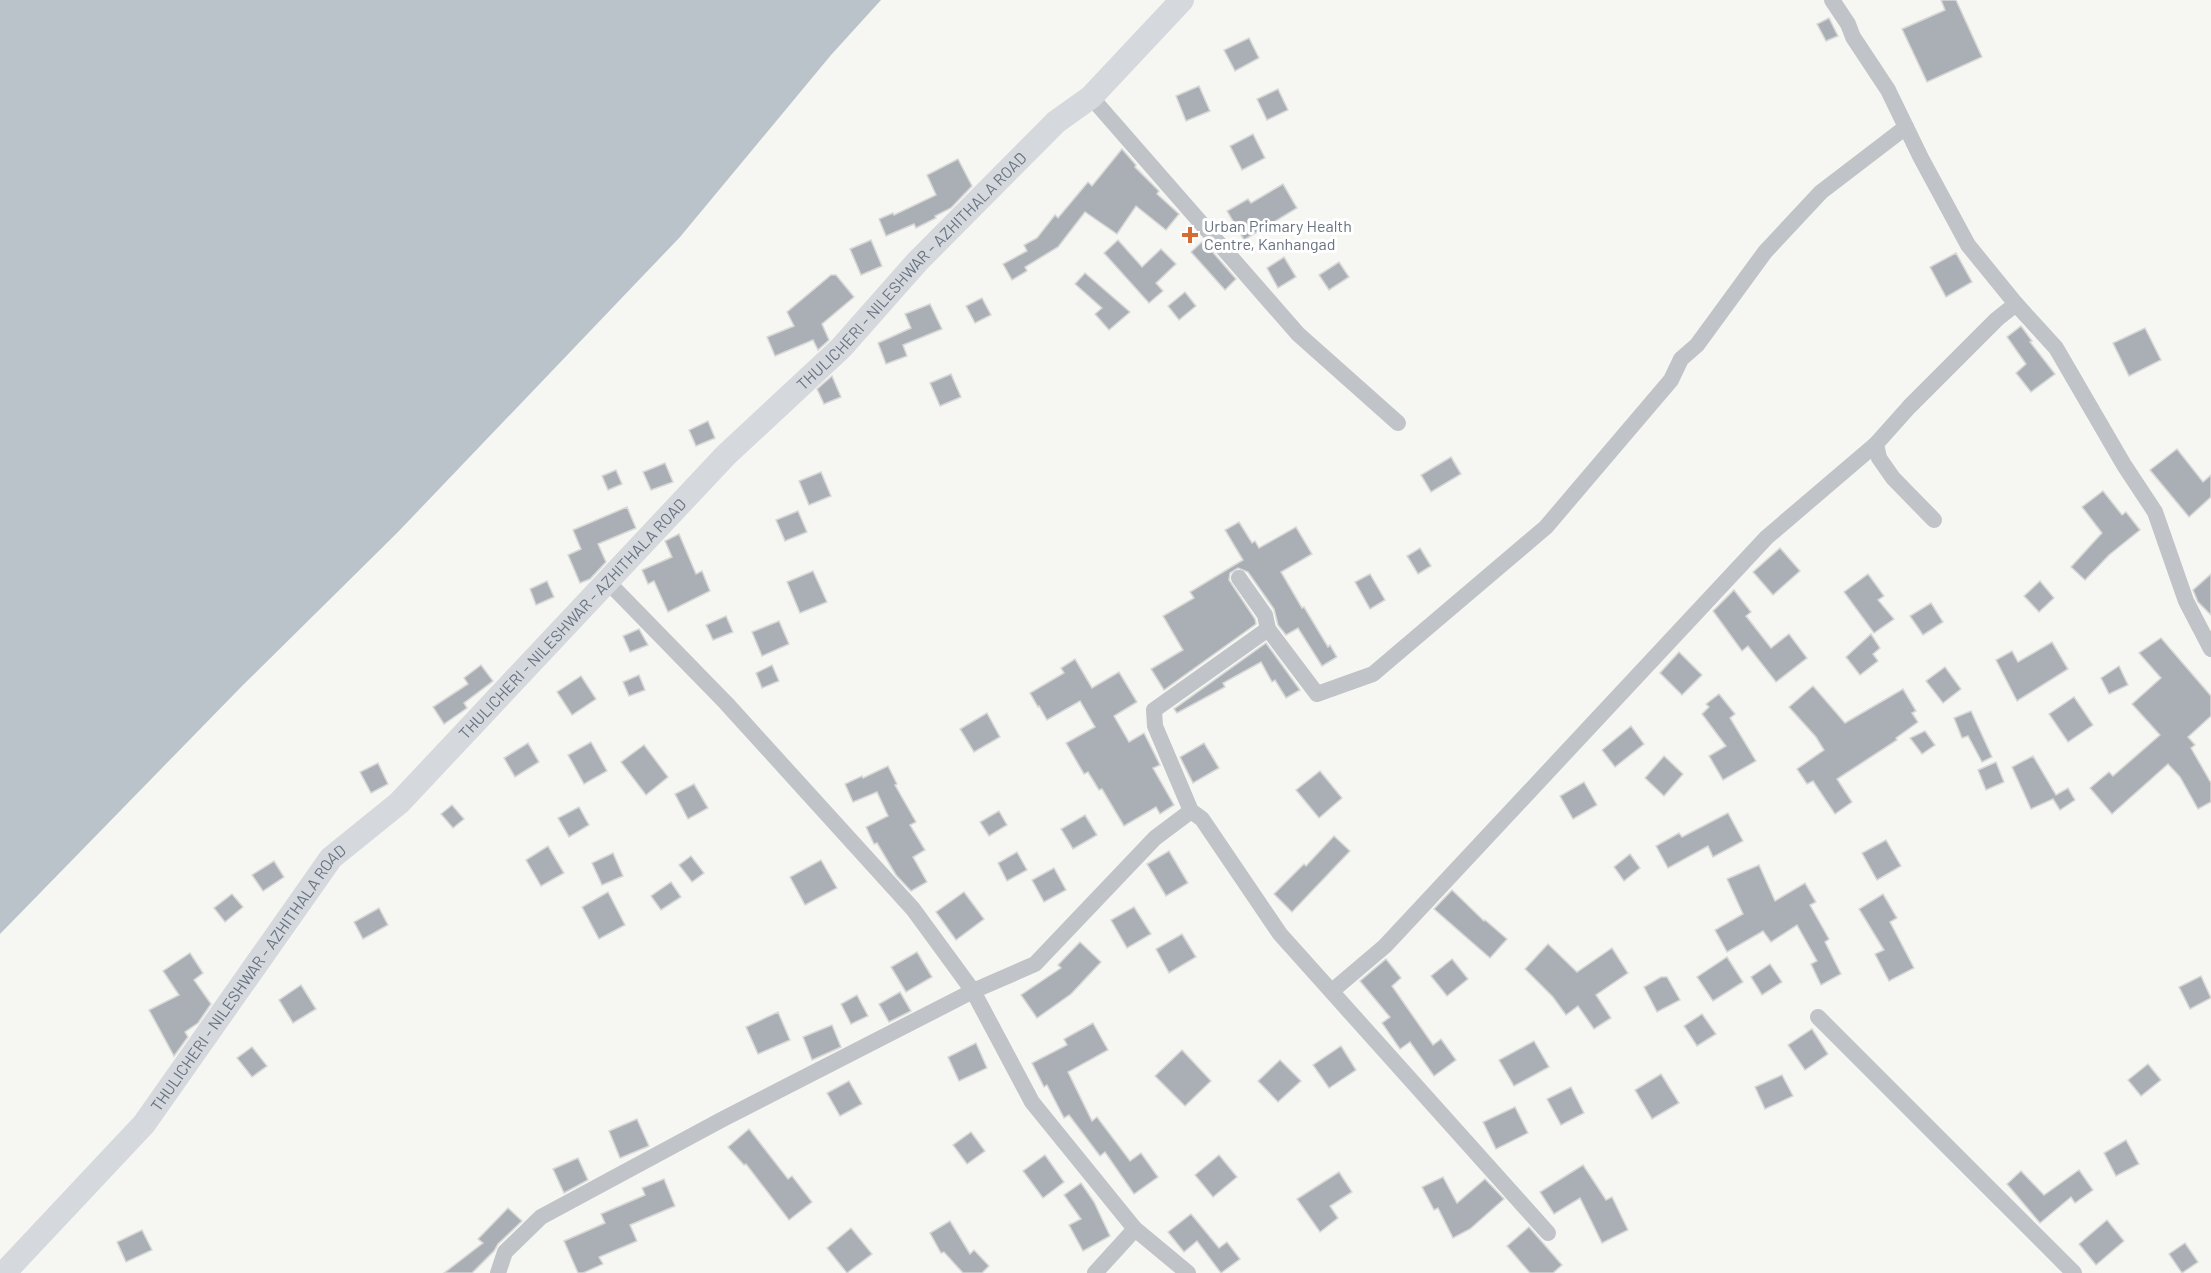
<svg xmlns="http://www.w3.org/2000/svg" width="2211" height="1273" font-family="Barlow,sans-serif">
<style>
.water{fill:#bac3c9}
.building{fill:#aaafb6;stroke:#d8d8d6;stroke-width:1.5}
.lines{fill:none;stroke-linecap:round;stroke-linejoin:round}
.minor{stroke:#c0c3c7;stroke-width:16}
.secondary{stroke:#d5d8dc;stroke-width:24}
.poi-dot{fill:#d56c34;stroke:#fff;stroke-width:2}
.labels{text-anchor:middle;stroke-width:6;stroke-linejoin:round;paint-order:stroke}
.poi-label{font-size:16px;fill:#687382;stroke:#fff;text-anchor:start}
.street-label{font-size:16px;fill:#687382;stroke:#fff}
</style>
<rect width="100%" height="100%" fill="#f6f6f3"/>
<path class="water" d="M0,0H881L831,55L680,237L397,533L243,685L0,934Z"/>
<g class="building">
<path d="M1941,0H1956L1982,57L1927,82L1902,29L1945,10Z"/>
<path d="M1829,18L1838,36L1826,41L1817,24Z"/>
<path d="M1249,38L1259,58L1235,71L1224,50Z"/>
<path d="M1199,86L1210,111L1186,121L1176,96Z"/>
<path d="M1278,89L1288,110L1267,120L1257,99Z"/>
<path d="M1253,134L1265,158L1242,170L1230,146Z"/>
<path d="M1122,149L1136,165L1135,167L1159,191L1157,194L1179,214L1166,230L1136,206L1117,234L1085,212L1058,247L1025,267L1027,271L1012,280L1003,264L1027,251L1024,245L1037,238L1055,215L1058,218L1088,182L1092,186Z"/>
<path d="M958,159L972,186L951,208L935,216L936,218L916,228L914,224L886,236L879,219L893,213L894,215L936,195L927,175Z"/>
<path d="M1283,184L1297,208L1244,240L1227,211L1248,199L1251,203Z"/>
<path d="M871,240L882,266L861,275L850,249Z"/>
<path d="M1118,240L1142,267L1161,249L1176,264L1156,283L1163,291L1149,303L1104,253Z"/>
<path d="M1203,241L1236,279L1225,290L1191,252Z"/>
<path d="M1956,253L1972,282L1946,297L1930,267Z"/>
<path d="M1284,257L1296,277L1278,288L1267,268Z"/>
<path d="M1339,262L1349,277L1329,290L1319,275Z"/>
<path d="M1085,273L1130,312L1109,330L1095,314L1102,308L1075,284Z"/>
<path d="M831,275H836L854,297L822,324L829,340L818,350L813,340L775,356L767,337L794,326L787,312Z"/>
<path d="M1185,292L1196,306L1179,320L1168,306Z"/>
<path d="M982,298L991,315L975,323L966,306Z"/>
<path d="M930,304L942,329L903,345L907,356L886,364L878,343L911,328L905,314Z"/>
<path d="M2021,326L2032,341L2030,342L2055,374L2031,392L2016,373L2026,364L2007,337Z"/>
<path d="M2145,328L2161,360L2129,376L2113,343Z"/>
<path d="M951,374L961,397L940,406L930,383Z"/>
<path d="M832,376L841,397L824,404L817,389Z"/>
<path d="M708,421L715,438L696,446L689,430Z"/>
<path d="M2177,449L2203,482L2211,475V497L2189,517L2150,470Z"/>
<path d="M1451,457L1461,474L1431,492L1421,475Z"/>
<path d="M665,463L673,482L651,490L643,472Z"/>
<path d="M616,470L622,484L608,490L602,476Z"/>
<path d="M821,472L831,496L809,505L799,481Z"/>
<path d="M2103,491L2122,515L2126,512L2140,530L2109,555L2085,580L2071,567L2102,533L2082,507Z"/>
<path d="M627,507L636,528L598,544L606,562L590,579L580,583L568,555L581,549L573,530Z"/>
<path d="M798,511L807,532L785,541L776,520Z"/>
<path d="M1239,522L1252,543L1255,541L1259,548L1296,527L1312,554L1281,572L1302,608L1304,607L1328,647L1330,645L1337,657L1322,666L1298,628L1286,635L1278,625L1274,609L1248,572L1238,568L1230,573L1229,580L1255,619L1256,624L1164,690L1151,669L1183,650L1163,616L1194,598L1190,592L1243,560L1225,530Z"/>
<path d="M679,534L696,574L702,571L710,591L668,612L654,581L648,584L642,570L672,557L665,541Z"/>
<path d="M1420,548L1431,566L1418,574L1407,556Z"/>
<path d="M1780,548L1800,571L1773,595L1753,572Z"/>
<path d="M813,571L827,602L800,613L787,582Z"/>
<path d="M1370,574L1385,600L1370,609L1355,582Z"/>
<path d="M1868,574L1884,596L1878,600L1894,619L1874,633L1844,592Z"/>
<path d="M2211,574V615L2198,602L2193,590Z"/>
<path d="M547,581L554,597L536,605L530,589Z"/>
<path d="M2040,581L2054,598L2039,612L2024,596Z"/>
<path d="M1734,590L1751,612L1746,616L1771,648L1789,634L1807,658L1776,682L1748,646L1742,651L1713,611Z"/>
<path d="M1931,603L1943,622L1923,635L1910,616Z"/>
<path d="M726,616L733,632L713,640L706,625Z"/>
<path d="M779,621L789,644L762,656L752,632Z"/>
<path d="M639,629L648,645L630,652L623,636Z"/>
<path d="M1871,634L1880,648L1873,654L1878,661L1860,675L1846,657Z"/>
<path d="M2161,638L2211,696V716L2188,737L2195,745L2191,748L2211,783V802L2198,809L2180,777L2168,764L2112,814L2090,788L2109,772L2113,776L2160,735L2132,704L2161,678L2139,653Z"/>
<path d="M2052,642L2068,669L2017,701L1996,660L2012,651L2018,662Z"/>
<path d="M1266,643L1300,690L1286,698L1275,680L1272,682L1261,662L1223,683L1225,687L1177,713L1174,709Z"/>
<path d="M1679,652L1702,675L1682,695L1660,673Z"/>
<path d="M1075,659L1092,688L1119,672L1137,702L1114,716L1129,742L1144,733L1160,765L1153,768L1174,805L1160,814L1156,807L1124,826L1102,789L1099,790L1088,772L1084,774L1066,743L1095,727L1080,701L1047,720L1039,706L1038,707L1030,693L1064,673L1061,668Z"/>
<path d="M481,665L493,681L464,703L467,708L444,724L433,707L468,684L464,678Z"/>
<path d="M772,665L779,681L762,688L756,673Z"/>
<path d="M2119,666L2128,685L2109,694L2101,678Z"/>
<path d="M1945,667L1961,689L1943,703L1926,681Z"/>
<path d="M639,675L645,690L629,696L623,682Z"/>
<path d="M581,676L596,699L572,715L557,692Z"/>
<path d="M1813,686L1845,723L1903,689L1916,711L1912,713L1918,722L1896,738L1897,740L1837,779L1852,802L1835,814L1813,781L1807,784L1797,769L1824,750L1816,737L1789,707Z"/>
<path d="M1719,694L1735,714L1730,718L1756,761L1723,780L1709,756L1726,746L1702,714L1709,707L1706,704Z"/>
<path d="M2074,697L2093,725L2068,742L2049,714Z"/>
<path d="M1971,711L1992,757L1982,762L1968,736L1962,738L1954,718Z"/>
<path d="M987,713L1000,737L974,752L960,729Z"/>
<path d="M1631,726L1644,744L1615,767L1602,750Z"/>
<path d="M1925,731L1935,745L1922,754L1910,738Z"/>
<path d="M591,742L607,771L584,784L568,755Z"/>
<path d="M528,743L539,762L515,777L504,758Z"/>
<path d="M1204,743L1219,768L1193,783L1180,757Z"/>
<path d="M644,745L668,777L646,795L621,762Z"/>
<path d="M1664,756L1683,774L1664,796L1645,778Z"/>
<path d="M2033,756L2056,795L2068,788L2075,800L2060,810L2053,799L2031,809L2012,767Z"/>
<path d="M1996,762L2004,782L1986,790L1978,770Z"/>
<path d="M378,763L388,784L371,793L360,772Z"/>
<path d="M888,766L897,784L895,785L916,822L910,825L925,850L913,857L927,882L911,891L896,875L877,843L874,844L866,827L888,816L877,792L853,802L845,784L862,776L863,778Z"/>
<path d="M1320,771L1342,798L1319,818L1296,790Z"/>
<path d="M1584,782L1597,805L1573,819L1560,796Z"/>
<path d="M694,784L708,808L688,819L675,794Z"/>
<path d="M452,805L464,819L453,828L441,814Z"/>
<path d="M579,807L589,825L569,837L558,818Z"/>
<path d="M999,811L1007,825L989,836L980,822Z"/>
<path d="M1728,813L1743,841L1713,857L1708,846L1668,868L1656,846L1679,833L1682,837Z"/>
<path d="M1085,815L1097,835L1073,849L1061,829Z"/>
<path d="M1334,836L1350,851L1292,912L1274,894L1304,864L1306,866Z"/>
<path d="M1886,840L1901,866L1877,880L1862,853Z"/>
<path d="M548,846L564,873L541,886L526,860Z"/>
<path d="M1169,851L1188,883L1166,896L1147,864Z"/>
<path d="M1017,852L1027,870L1007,881L998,863Z"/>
<path d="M613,853L623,876L602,885L592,863Z"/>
<path d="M1630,854L1640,868L1624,881L1614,867Z"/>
<path d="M691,856L704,873L692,882L679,865Z"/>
<path d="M821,860L837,888L805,905L790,877Z"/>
<path d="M274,861L284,877L263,891L252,875Z"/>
<path d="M1759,865L1775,901L1805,883L1816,902L1810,905L1829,939L1825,942L1841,974L1821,985L1811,964L1817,961L1797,925L1771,942L1763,931L1727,952L1715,930L1743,914L1727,879Z"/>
<path d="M1054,868L1066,890L1044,902L1032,880Z"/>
<path d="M671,882L681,897L661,910L651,896Z"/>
<path d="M1452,890L1484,921L1485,920L1507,939L1490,958L1434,909Z"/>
<path d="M608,892L625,925L599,939L582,907Z"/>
<path d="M964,892L984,919L956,940L936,912Z"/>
<path d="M232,894L243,907L225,922L214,908Z"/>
<path d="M1883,894L1897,918L1890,922L1914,968L1889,981L1875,954L1884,950L1859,909Z"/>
<path d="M1134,907L1151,934L1127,948L1111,920Z"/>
<path d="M379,908L388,925L363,939L354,922Z"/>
<path d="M1182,934L1196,957L1169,973L1156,949Z"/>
<path d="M1080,942L1101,962L1071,994L1037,1018L1021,995L1061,968L1058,965Z"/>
<path d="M1548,944L1577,972L1612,948L1628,973L1596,995L1611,1018L1594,1029L1578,1006L1566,1015L1553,997L1525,969Z"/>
<path d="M917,952L932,977L906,992L891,967Z"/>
<path d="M190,953L203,973L194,980L211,1004L198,1023L185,1032L188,1037L174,1056L149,1010L179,995L163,971Z"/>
<path d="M1727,957L1743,982L1713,1001L1697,977Z"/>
<path d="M1386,959L1401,978L1392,986L1433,1045L1441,1039L1456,1060L1434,1076L1410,1042L1400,1049L1382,1023L1390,1017L1360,981Z"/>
<path d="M1452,959L1468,979L1447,996L1431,976Z"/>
<path d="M1770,964L1782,982L1762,995L1751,977Z"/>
<path d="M2201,976L2211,998L2190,1009L2179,987Z"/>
<path d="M1661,977H1667L1680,1000L1657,1012L1644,987Z"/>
<path d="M301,985L316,1009L293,1023L279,1000Z"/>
<path d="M900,992L911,1011L889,1022L879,1004Z"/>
<path d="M857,995L868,1016L851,1024L841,1004Z"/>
<path d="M778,1012L790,1040L758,1054L746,1027Z"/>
<path d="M1702,1014L1716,1034L1697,1046L1684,1026Z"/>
<path d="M1093,1023L1108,1050L1068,1072L1092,1121L1097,1117L1130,1161L1141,1153L1158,1177L1134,1194L1105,1152L1100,1156L1069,1115L1064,1118L1047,1085L1044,1087L1032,1063L1067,1045L1064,1039Z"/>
<path d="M832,1025L841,1047L812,1060L803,1037Z"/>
<path d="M1812,1029L1828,1054L1805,1070L1788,1045Z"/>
<path d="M1534,1041L1549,1067L1514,1086L1499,1060Z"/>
<path d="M976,1043L987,1068L959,1081L948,1057Z"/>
<path d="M1341,1046L1356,1070L1329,1088L1313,1065Z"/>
<path d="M252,1047L267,1066L252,1077L237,1058Z"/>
<path d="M1182,1050L1211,1081L1185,1106L1155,1076Z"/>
<path d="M1280,1060L1301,1081L1278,1102L1258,1081Z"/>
<path d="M2148,1064L2161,1080L2141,1096L2128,1080Z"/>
<path d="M1661,1074L1679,1103L1652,1119L1635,1090Z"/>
<path d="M1782,1075L1793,1096L1765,1109L1755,1087Z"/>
<path d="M849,1081L862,1104L840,1116L827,1093Z"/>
<path d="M1571,1087L1584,1113L1561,1125L1547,1099Z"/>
<path d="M1515,1107L1528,1133L1496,1149L1483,1122Z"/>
<path d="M637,1119L649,1146L620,1158L609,1131Z"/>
<path d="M749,1129L788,1179L792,1176L812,1202L789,1220L746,1164L744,1165L728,1147Z"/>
<path d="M971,1132L985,1151L967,1164L953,1145Z"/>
<path d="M2126,1140L2139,1164L2116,1176L2104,1153Z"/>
<path d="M1045,1155L1064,1182L1043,1198L1023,1171Z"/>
<path d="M1219,1155L1237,1177L1213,1197L1195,1175Z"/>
<path d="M578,1158L588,1180L564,1193L553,1169Z"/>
<path d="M1583,1165L1606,1200L1612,1197L1628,1230L1602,1243L1580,1198L1554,1214L1540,1192Z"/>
<path d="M2079,1170L2093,1190L2075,1203L2071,1197L2040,1223L2007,1184L2021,1171L2044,1195Z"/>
<path d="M1339,1172L1352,1192L1330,1206L1338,1218L1320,1232L1297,1199Z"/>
<path d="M1443,1177L1457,1203L1485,1179L1504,1199L1470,1229L1453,1238L1438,1208L1434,1210L1422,1187Z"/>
<path d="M664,1179L675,1206L630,1225L637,1241L599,1257L603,1264L583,1273H578L564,1241L605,1223L601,1214L645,1195L642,1188Z"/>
<path d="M1081,1183L1094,1202L1110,1236L1083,1251L1069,1225L1081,1219L1064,1195Z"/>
<path d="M508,1208L522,1221L498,1244L494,1251L472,1273H444L483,1243L478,1239Z"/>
<path d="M1191,1214L1219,1248L1227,1242L1240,1259L1221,1273L1197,1241L1184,1252L1168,1232Z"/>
<path d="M2107,1220L2124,1241L2096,1265L2079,1244Z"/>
<path d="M950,1221L970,1254L974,1250L989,1266L982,1273H963L944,1252L941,1253L930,1233Z"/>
<path d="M1529,1227L1562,1265L1553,1273H1530L1507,1246Z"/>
<path d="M851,1228L872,1254L847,1273L827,1248Z"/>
<path d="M142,1230L152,1250L126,1262L117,1242Z"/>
<path d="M2185,1243L2198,1262L2182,1273L2169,1254Z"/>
</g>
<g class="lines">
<g class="minor">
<path d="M1832,0L1848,24L1853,37L1888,90L1921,158L1968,245L2016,304L2056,348L2124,465L2155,512L2186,601L2211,649"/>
<path d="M1091,97L1298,334L1398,423"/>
<path d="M1934,520L1893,478L1879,458L1876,444L1909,407L1997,319L2016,304"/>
<path d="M1239,578L1265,615L1268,629L1317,694L1373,674L1546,527L1671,380L1681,359L1697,345L1765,252L1821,192L1906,127"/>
<path d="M607,581L726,703L913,909L973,991L1032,1102L1135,1229L1188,1273"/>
<path d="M1268,629L1154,710L1155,726L1191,811L1202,819L1280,934L1548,1233"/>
<path d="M1332,991L1385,946L1767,537L1876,444"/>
<path d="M1818,1017L2074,1273"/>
<path d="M498,1273L505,1252L541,1217L723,1119L973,991L1035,964L1155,838L1191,811"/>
<path d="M1095,1273L1135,1229"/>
</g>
<path class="secondary" id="s1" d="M4,1273L144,1124L331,858L399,803L726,455L841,348L917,262L1056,122L1091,97L1182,0"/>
</g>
<path class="poi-dot" d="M1187 226h6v6h6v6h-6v6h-6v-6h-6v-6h6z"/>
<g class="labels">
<g class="poi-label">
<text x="1204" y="232">Urban Primary Health<tspan x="1204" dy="18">Centre, Kanhangad</tspan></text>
</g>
<g class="street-label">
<text dy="6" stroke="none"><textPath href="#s1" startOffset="1356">THULICHERI - NILESHWAR - AZHITHALA ROAD</textPath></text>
<text dy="6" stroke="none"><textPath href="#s1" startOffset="870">THULICHERI - NILESHWAR - AZHITHALA ROAD</textPath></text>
<text dy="6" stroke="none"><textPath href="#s1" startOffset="384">THULICHERI - NILESHWAR - AZHITHALA ROAD</textPath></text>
</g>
</g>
</svg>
